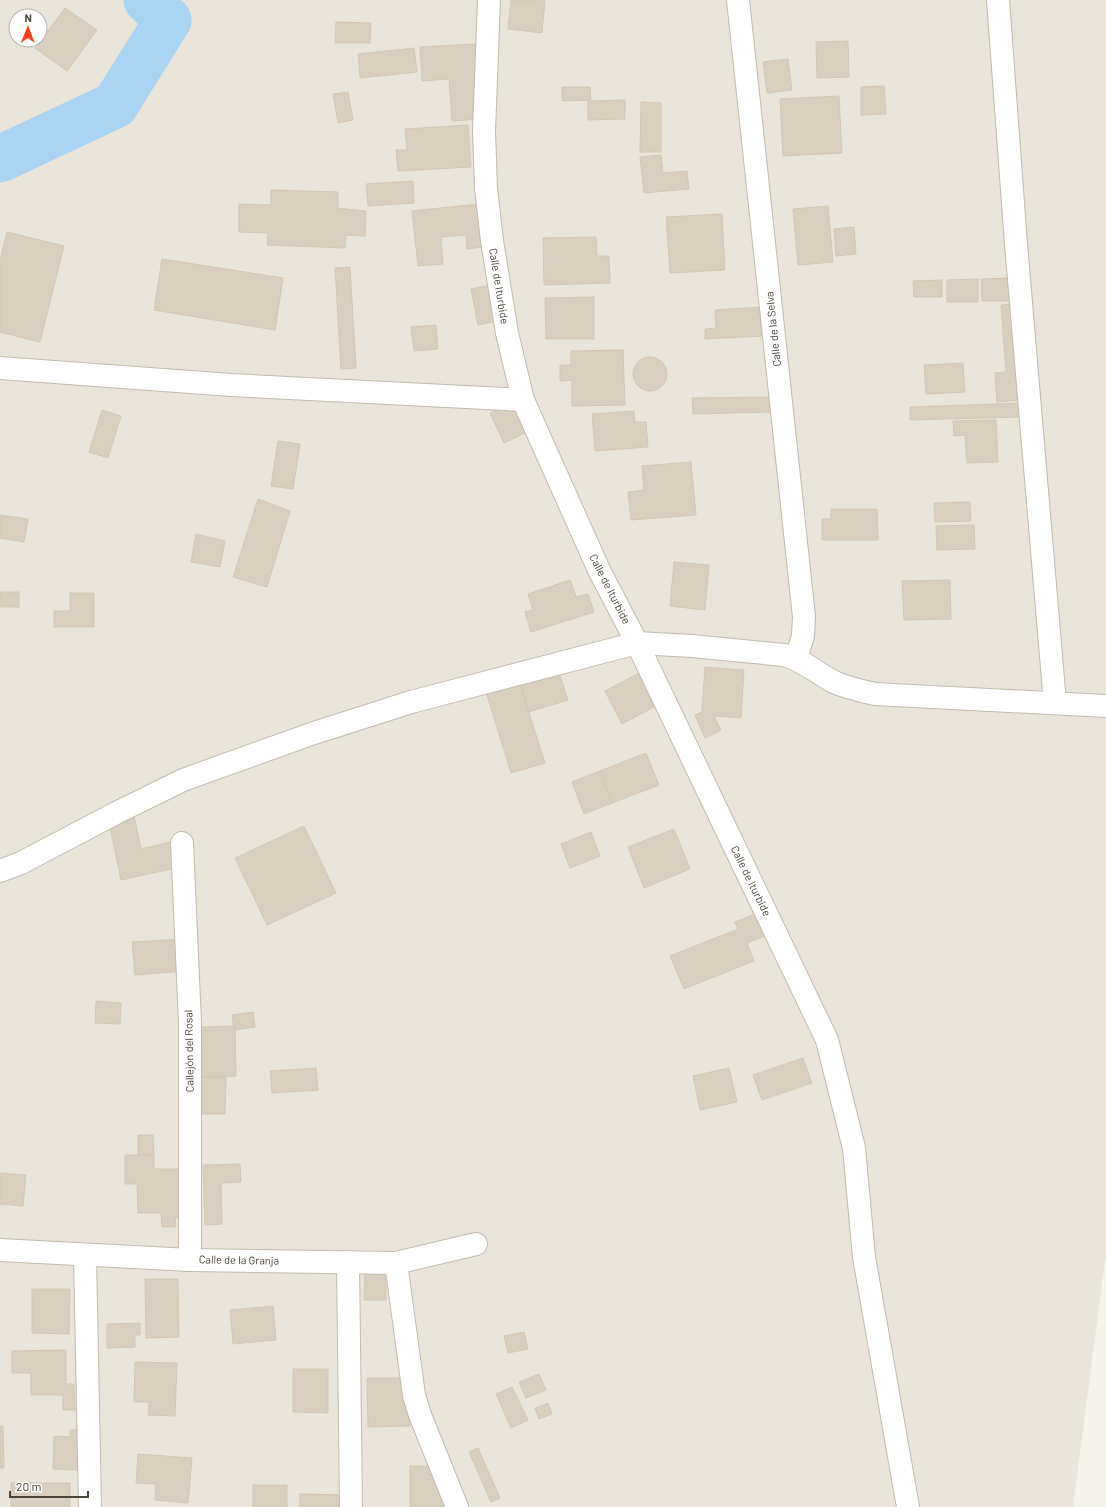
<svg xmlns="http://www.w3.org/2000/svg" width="1106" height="1507" font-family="Barlow,sans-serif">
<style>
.residential{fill:#eae5da;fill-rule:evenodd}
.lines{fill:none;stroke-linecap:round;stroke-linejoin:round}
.river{stroke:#a9d4f2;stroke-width:47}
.building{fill:#d8cfc1;stroke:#d3c7b4}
.minor-casing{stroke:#c2bbae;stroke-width:24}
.minor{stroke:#fff;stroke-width:22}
.labels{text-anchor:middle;stroke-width:3;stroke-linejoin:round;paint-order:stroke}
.street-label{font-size:11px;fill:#4b4439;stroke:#fff}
</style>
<rect width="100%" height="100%" fill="#f6f3ec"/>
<path class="residential" d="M0,0H1106V1253L1073,1507H0ZM16,16H40V40H16Z"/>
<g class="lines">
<path class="river" d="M0,159L115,105L168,20L147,0"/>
</g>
<g class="building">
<path d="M511,0H545L542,33L508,29Z"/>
<path d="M65,8L97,30L67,71L35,48Z"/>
<path d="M336,22L371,23L370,43H335Z"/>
<path d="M848,41L849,77L817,78L816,42Z"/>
<path d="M476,44L481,119L452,121L449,79L422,81L420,47Z"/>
<path d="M414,48L417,72L360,78L358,54Z"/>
<path d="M788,59L792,90L767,93L763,62Z"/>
<path d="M884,86L886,114L861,115V87Z"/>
<path d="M562,87H590L591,100L562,101Z"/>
<path d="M348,92L353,120L338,123L333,94Z"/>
<path d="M839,96L842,153L783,156L780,99Z"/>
<path d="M625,100V119L588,120V101Z"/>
<path d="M641,102L661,103V152H640Z"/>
<path d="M468,125L471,167L398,171L396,150H407L405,129Z"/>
<path d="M661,155L663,173L687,171L689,189L644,193L640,157Z"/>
<path d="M413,181L414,203L368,206L366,184Z"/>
<path d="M271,190L338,192V208L366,211L365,236L346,235L345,248L267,245L268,233L239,232V204L271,205Z"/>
<path d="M478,204L483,247L467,249L466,235L441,237L443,264L418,266L412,211Z"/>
<path d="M828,206L833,262L798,265L793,209Z"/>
<path d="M722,214L725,270L670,273L666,217Z"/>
<path d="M854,227L856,254L836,256L834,229Z"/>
<path d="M7,232L64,246L40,342L0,332V261Z"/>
<path d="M596,237L597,256H609L610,283L544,285L543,238Z"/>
<path d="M162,259L283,278L275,330L154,310Z"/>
<path d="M350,267L356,368L341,369L335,268Z"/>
<path d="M1010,278L1011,301H982L981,279Z"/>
<path d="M978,279V302H947V280Z"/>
<path d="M942,280V297H914L913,281Z"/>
<path d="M491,285L498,321L478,325L471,289Z"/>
<path d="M594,297V339H546L545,298Z"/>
<path d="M1012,304L1020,400L997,402L995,373L1006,372L1001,305Z"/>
<path d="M762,307L763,336L705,339V329L716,328L715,310Z"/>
<path d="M436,325L438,349L414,351L411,327Z"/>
<path d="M623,350L625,405L572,406V380L560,381V365H571V351Z"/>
<circle cx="650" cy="374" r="17"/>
<path d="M963,363L965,392L926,394L924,365Z"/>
<path d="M773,397L774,412L693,414L692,398Z"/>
<path d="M517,400L531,430L504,443L490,413Z"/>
<path d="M1022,403V417L910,420V407Z"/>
<path d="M102,410L121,416L108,458L89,452Z"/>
<path d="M634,411L635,422H646L648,447L595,451L592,414Z"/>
<path d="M996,420L998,462L967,463L965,435L954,436L953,421Z"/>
<path d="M278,441L300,444L293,489L271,486Z"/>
<path d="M691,462L696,515L631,520L628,492L644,490L642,466Z"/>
<path d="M258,499L290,511L267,587L233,577Z"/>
<path d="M970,502L971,521L935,522L934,503Z"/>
<path d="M831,509H877L878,540H822V519H831Z"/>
<path d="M0,515L28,519L24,542L0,538Z"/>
<path d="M974,525L975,549L937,550L936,526Z"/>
<path d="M196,534L225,541L220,567L191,562Z"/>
<path d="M674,562L709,565L705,610L670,606Z"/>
<path d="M570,580L576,597L588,594L594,612L531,632L525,612L533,610L528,594Z"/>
<path d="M950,580L951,619L904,620L902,581Z"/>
<rect x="0" y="592" width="19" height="15"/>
<path d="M70,593H94V627H54V611H70Z"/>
<path d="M705,667L744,670L741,718L714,716L721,730L705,738L695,715L702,712Z"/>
<path d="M558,669L568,700L529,712L519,681Z"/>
<path d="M645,670L663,702L622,724L605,691Z"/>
<path d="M519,681L545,763L511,773L486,692Z"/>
<path d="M646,753L659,785L612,803L600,771Z"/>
<path d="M600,771L612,803L584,814L572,782Z"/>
<path d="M134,816L141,849L175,841L180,867L121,880L109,822Z"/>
<path d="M304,826L336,893L267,925L235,858Z"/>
<path d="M674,829L690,869L644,888L628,847Z"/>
<path d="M591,832L600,856L570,868L561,844Z"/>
<path d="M761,912L770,934L747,943L754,961L684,989L670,956L738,929L735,922Z"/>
<path d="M183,939L185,971L135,975L132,942Z"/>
<path d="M96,1001L121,1003L120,1024L95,1023Z"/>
<path d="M253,1012L255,1027L234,1030L232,1015Z"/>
<path d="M235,1026L236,1076L202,1077L201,1027Z"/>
<path d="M803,1058L812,1083L762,1100L753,1075Z"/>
<path d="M316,1068L318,1090L272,1093L270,1071Z"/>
<path d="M729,1068L737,1102L700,1110L693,1076Z"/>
<path d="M202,1077H226L225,1114H202Z"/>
<path d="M138,1135H153L154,1155H138Z"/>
<path d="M125,1155H154V1169H183V1218H175L176,1227H162L161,1213H138L137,1184H125Z"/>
<path d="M240,1164L241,1182L221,1183L222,1224L205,1225L203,1165Z"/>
<path d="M0,1173L26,1175L23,1206L0,1204Z"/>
<path d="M365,1270H386V1300H364Z"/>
<path d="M145,1279H178L179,1337L146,1338Z"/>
<path d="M32,1289H70L69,1334L32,1333Z"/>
<path d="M273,1306L276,1340L233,1344L230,1310Z"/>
<path d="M140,1323V1335H135V1347L107,1348V1324Z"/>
<path d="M524,1332L528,1349L508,1353L504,1336Z"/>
<path d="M66,1350V1384H74L75,1410H63V1395H31V1373H12V1351Z"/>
<path d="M135,1362L177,1363L175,1416L148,1415L149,1402H134Z"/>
<path d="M293,1369H328V1413L293,1412Z"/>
<path d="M539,1374L546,1390L526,1398L519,1382Z"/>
<path d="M367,1378H410V1426L368,1427Z"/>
<path d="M512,1387L528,1420L511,1428L496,1394Z"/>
<path d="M548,1403L552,1414L539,1419L535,1408Z"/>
<path d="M0,1426H3L4,1468H0Z"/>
<path d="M70,1430H79L78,1470L53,1469L54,1436L70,1437Z"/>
<path d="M478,1448L500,1498L491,1502L469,1452Z"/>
<path d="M138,1454L192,1458L188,1503L155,1500L156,1484L136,1483Z"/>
<path d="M410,1466H434L447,1507H410Z"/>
<rect x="11" y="1483" width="59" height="24"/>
<rect x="253" y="1485" width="34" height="22"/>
<path d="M300,1494L345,1495L344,1507H300Z"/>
</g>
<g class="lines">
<defs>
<g id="minor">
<path d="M489,0L484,131L486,188L492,241L507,333L523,400L599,570L637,643L827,1040L854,1148L864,1257L908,1507"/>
<path d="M738,0L804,617L803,636L796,658"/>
<path d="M998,0L1016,244L1055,703"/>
<path d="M0,368L231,385L523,400"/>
<path d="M182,843L190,1023V1260"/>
<path d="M0,871L21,863L116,813L183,780L314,733L411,702L637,643L692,646L784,655C803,660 817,673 834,682C847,688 861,691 875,694L1106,706"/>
<path d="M0,1250L190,1260L396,1263L476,1244"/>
<path d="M85,1255L90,1507"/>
<path d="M348,1262L351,1507"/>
<path d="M396,1263L414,1395L420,1415L457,1507"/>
</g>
</defs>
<use href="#minor" class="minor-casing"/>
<use href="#minor" class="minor"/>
</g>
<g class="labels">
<g class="street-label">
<text transform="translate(499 286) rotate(81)" y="4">Calle de Iturbide</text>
<text transform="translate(773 329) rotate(-96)" y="4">Calle de la Selva</text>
<text transform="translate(610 589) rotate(63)" y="4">Calle de Iturbide</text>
<text transform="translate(751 881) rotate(64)" y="4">Calle de Iturbide</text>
<text transform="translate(189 1051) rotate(-91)" y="4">Callejón del Rosal</text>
<text transform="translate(239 1260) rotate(1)" y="4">Calle de la Granja</text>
</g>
</g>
<g transform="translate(28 28) rotate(1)"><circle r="19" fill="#ffffff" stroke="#b7b4b0"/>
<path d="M0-3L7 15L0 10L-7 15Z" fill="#fc3f1d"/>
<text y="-6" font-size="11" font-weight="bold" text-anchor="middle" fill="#4b4439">N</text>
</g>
<path d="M10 1491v6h78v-6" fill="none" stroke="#4b4439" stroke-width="2"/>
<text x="16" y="1491" font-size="12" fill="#4b4439" stroke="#ffffff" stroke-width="3" paint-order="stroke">20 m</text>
</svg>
